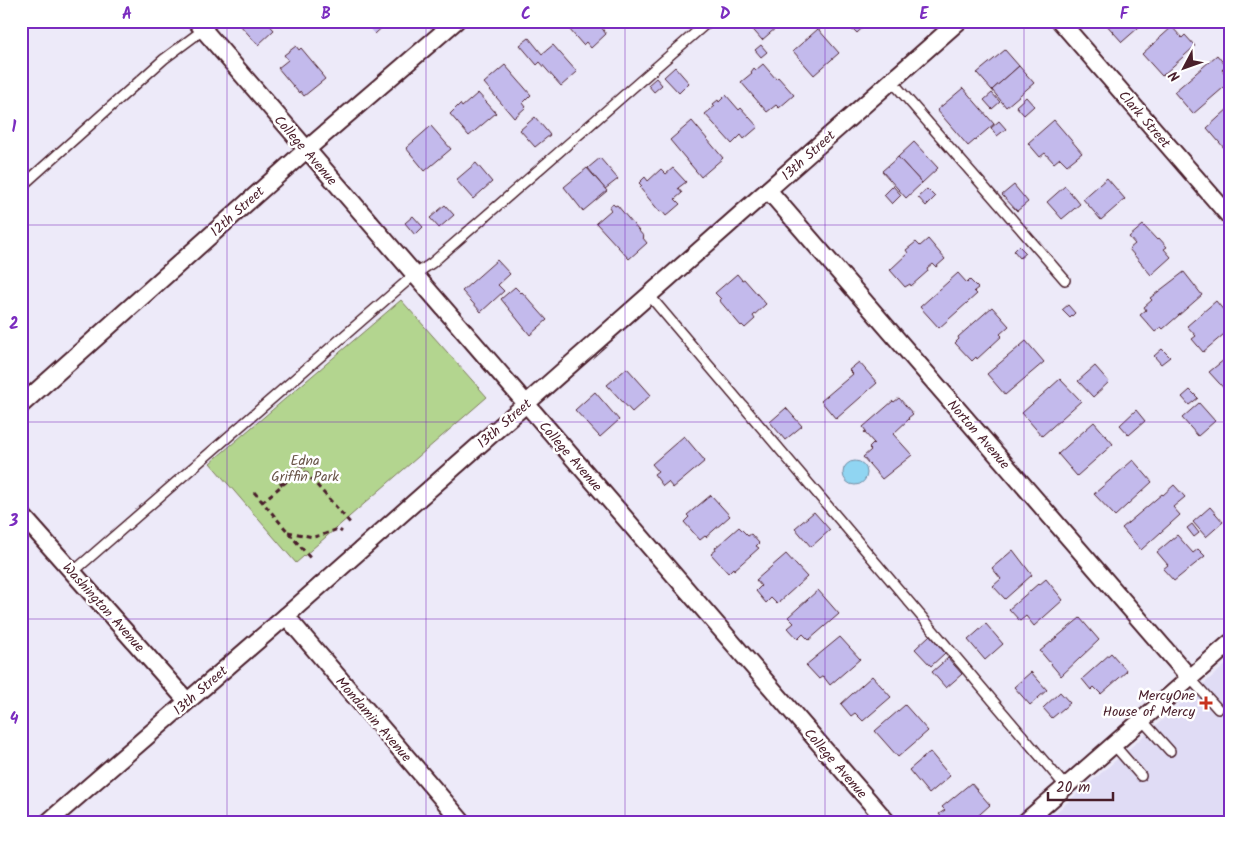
<svg xmlns="http://www.w3.org/2000/svg" width="1251" height="844" font-family="Kalam,sans-serif">
<style>
.built{fill:#e0dcf5}
.green{fill:#b3d58f;stroke:#7e7a5d}
.water{fill:#90d5f2;stroke:#748ca2}
.building{fill:#c3baec;stroke:#4a1f2b}
.lines{fill:none;stroke-linecap:round;stroke-linejoin:round}
.service-casing{stroke:#4a1f2b;stroke-width:12}
.minor-casing{stroke:#4a1f2b;stroke-width:20}
.path{stroke:#4a1f2b;stroke-width:3;stroke-dasharray:5 4;stroke-linecap:butt}
.service{stroke:#fff;stroke-width:9}
.minor{stroke:#fff;stroke-width:16}
.grid{fill:none;stroke:#7b2cbf;stroke-width:1;stroke-opacity:0.55}
.poi-dot{fill:#c8321e;stroke:#fff;stroke-width:2}
.labels{text-anchor:middle;stroke-width:5;stroke-linejoin:round;paint-order:stroke}
.street-label{font-size:14px;fill:#4a1f2b;stroke:#fff}
.park-label{font-size:14px;fill:#6a5649;stroke:#fff}
.poi-label{font-size:14px;fill:#4a1f2b;stroke:#fff;text-anchor:end}
.neatline{fill:none;stroke:#7b2cbf;stroke-width:2}
.grid-label{font-size:16px;text-anchor:middle;font-weight:bold;fill:#7b2cbf}
</style>
<rect width="100%" height="100%" fill="#edeaf9"/>
<filter id="ink" filterUnits="userSpaceOnUse"><feTurbulence type="fractalNoise" baseFrequency=".02" numOctaves="2"/><feDisplacementMap in="SourceGraphic" scale="10" xChannelSelector="R" yChannelSelector="G"/><feConvolveMatrix kernelMatrix="1 2 1 2 8 2 1 2 1" color-interpolation-filters="sRGB"/></filter>
<g filter="url(#ink)">
<path class="built" d="M1230,661V823H1044L1107,768Z"/>
<path class="green" d="M401,300L487,397L296,563L210,463Z"/>
<circle class="water" cx="855" cy="473" r="12"/>
<g class="building">
<path d="M244,21H266L274,30L258,45L240,25Z"/>
<path d="M362,21H389L375,34Z"/>
<path d="M562,21H597L606,34L591,48L586,42L583,45Z"/>
<path d="M752,21H784L762,40L748,24Z"/>
<path d="M845,21H870L857,33L854,30L853,31Z"/>
<path d="M1105,21H1146L1122,42L1104,22Z"/>
<path d="M1172,27L1182,38L1185,35L1195,46L1162,76L1142,54Z"/>
<path d="M818,29L839,53L814,75L793,51Z"/>
<path d="M529,38L542,54L553,45L577,72L561,86L540,62L537,65L520,45Z"/>
<path d="M761,45L767,52L761,57L755,50Z"/>
<path d="M296,46L299,50L301,48L322,73L321,74L325,79L304,96L300,91L299,93L278,68L288,60L284,55Z"/>
<path d="M1005,50L1019,66L992,90L977,73Z"/>
<path d="M1217,55L1226,66L1222,70L1230,79V82L1193,114L1174,92Z"/>
<path d="M763,64L776,79L778,77L794,95L779,108L776,105L767,112L741,82L752,73L751,72L754,68L756,70Z"/>
<path d="M505,65L531,95L523,103L526,107L514,118L484,83Z"/>
<path d="M1019,66L1034,83L1006,107L992,90Z"/>
<path d="M675,67L689,83L679,93L664,77Z"/>
<path d="M656,78L662,85L654,92L648,85Z"/>
<path d="M963,88L994,124L968,146L937,110Z"/>
<path d="M478,93L496,113L469,136L450,114L460,104L462,107Z"/>
<path d="M992,93L1000,102L992,109L984,100Z"/>
<path d="M726,95L739,110L741,108L758,127L744,139L741,135L732,144L705,114L715,106L713,104L718,100L719,102Z"/>
<path d="M1026,97L1034,106L1024,115L1016,106Z"/>
<path d="M1230,107V145L1225,149L1207,128Z"/>
<path d="M535,117L550,135L535,147L520,130Z"/>
<path d="M1054,120L1082,153L1067,165L1060,158L1054,163L1045,153L1040,157L1028,143Z"/>
<path d="M692,121L723,158L701,177L670,140Z"/>
<path d="M999,121L1006,129L997,136L991,128Z"/>
<path d="M431,126L451,149L425,171L406,148Z"/>
<path d="M914,142L938,168L922,183L898,157Z"/>
<path d="M898,157L922,183L906,198L882,171Z"/>
<path d="M600,158L618,179L605,189L588,168Z"/>
<path d="M476,163L492,182L473,199L456,180Z"/>
<path d="M587,168L607,191L583,211L564,187Z"/>
<path d="M673,168L686,182L678,188L682,193L675,199L680,204L666,216L662,211L660,212L640,188L642,186L639,183L645,177L648,181L661,169L666,174Z"/>
<path d="M1107,178L1125,199L1101,220L1083,199Z"/>
<path d="M1014,185L1028,202L1017,211L1002,195Z"/>
<path d="M893,186L901,195L892,204L884,195Z"/>
<path d="M1065,186L1080,204L1062,219L1047,202Z"/>
<path d="M927,189L935,197L926,206L918,197Z"/>
<path d="M613,204L615,206L617,205L644,237L643,238L647,243L629,259L596,223L611,210L609,207Z"/>
<path d="M445,205L454,215L439,228L430,218Z"/>
<path d="M413,216L423,227L415,235L405,223Z"/>
<path d="M1143,225L1157,240L1159,238L1167,247L1164,249L1171,257L1151,275L1129,249L1135,244L1129,237Z"/>
<path d="M928,239L945,259L936,267L933,264L927,269L928,271L911,286L910,284L905,287L890,270L908,253L906,250L916,242L920,246Z"/>
<path d="M1019,246L1026,253L1020,258L1014,251Z"/>
<path d="M497,260L510,274L498,285L504,291L481,312L462,291Z"/>
<path d="M1184,272L1202,295L1163,329L1161,327L1155,332L1140,315L1146,310L1144,307L1152,300L1150,298Z"/>
<path d="M958,273L967,283L970,280L978,288L974,291L977,294L939,328L920,307Z"/>
<path d="M737,274L742,280L744,279L766,304L753,316L755,319L745,328L742,325L741,326L719,300L721,299L715,293Z"/>
<path d="M515,287L521,293L522,292L547,320L530,335L501,299Z"/>
<path d="M1216,301L1230,318V329L1203,352L1192,339L1196,336L1187,326Z"/>
<path d="M1068,305L1075,313L1070,318L1062,310Z"/>
<path d="M992,307L1009,326L1000,334L1002,336L977,359L976,357L972,361L955,343L959,339L958,337Z"/>
<path d="M1026,341L1044,362L1005,395L987,374Z"/>
<path d="M1162,349L1170,357L1161,364L1154,356Z"/>
<path d="M1230,355V393L1229,394L1209,372Z"/>
<path d="M859,362L877,383L836,419L821,401L853,374L849,370Z"/>
<path d="M1095,366L1109,382L1093,397L1078,381Z"/>
<path d="M627,368L651,395L632,412L607,385Z"/>
<path d="M1060,379L1081,401L1042,436L1022,413Z"/>
<path d="M1190,390L1198,398L1189,405L1182,397Z"/>
<path d="M595,392L619,420L600,437L575,410Z"/>
<path d="M899,398L913,414L908,418L909,419L893,434L912,455L882,479L863,457L871,450L869,448L874,443L864,432L866,431L863,427L893,401L894,402Z"/>
<path d="M1199,403L1215,421L1198,436L1182,418Z"/>
<path d="M786,408L802,426L785,440L770,422Z"/>
<path d="M1136,410L1145,421L1129,435L1120,425Z"/>
<path d="M1094,422L1113,444L1077,476L1058,454Z"/>
<path d="M684,436L705,461L673,488L668,482L663,486L654,474L658,471L652,464Z"/>
<path d="M1133,460L1152,482L1115,516L1094,494Z"/>
<path d="M1174,485L1185,497L1173,507L1180,515L1141,550L1122,528L1162,494L1163,495Z"/>
<path d="M711,495L730,516L706,537L705,536L700,540L684,522L689,517L687,515Z"/>
<path d="M1210,507L1223,522L1206,537L1193,522Z"/>
<path d="M814,512L830,530L811,547L795,528Z"/>
<path d="M1192,524L1199,533L1194,537L1187,528Z"/>
<path d="M739,527L748,536L751,534L759,543L756,546L759,548L734,570L733,568L728,573L711,554L716,550L715,548Z"/>
<path d="M1177,535L1193,553L1198,549L1205,556L1174,581L1163,569L1168,565L1157,552Z"/>
<path d="M1013,550L1032,575L1005,599L993,586L1001,579L992,568Z"/>
<path d="M786,554L807,577L777,604L771,598L766,603L756,591L761,586L756,580Z"/>
<path d="M1046,579L1063,600L1034,626L1026,616L1020,621L1009,609L1038,584L1039,585Z"/>
<path d="M818,590L839,614L809,640L803,634L798,639L788,628L794,623L788,617Z"/>
<path d="M1080,618L1099,640L1061,676L1040,651Z"/>
<path d="M986,624L1003,644L985,660L968,640Z"/>
<path d="M930,635L945,653L931,666L915,649Z"/>
<path d="M840,637L860,659L830,685L823,676L819,679L806,665Z"/>
<path d="M1111,653L1127,671L1101,694L1094,687L1091,690L1082,679Z"/>
<path d="M948,658L962,674L946,688L932,672Z"/>
<path d="M1031,672L1047,690L1030,705L1014,687Z"/>
<path d="M872,676L891,697L863,721L855,713L851,716L841,704Z"/>
<path d="M1060,692L1070,703L1052,718L1043,708Z"/>
<path d="M905,705L928,731L898,757L875,731Z"/>
<path d="M930,752L950,776L929,794L909,770Z"/>
<path d="M971,783L990,805L970,823H946L939,814L945,810L942,807Z"/>
</g>
<g class="lines">
<defs>
<g id="service">
<path d="M891,80L1065,280"/>
<path d="M21,187L164,59L215,21"/>
<path d="M649,295L1066,787"/>
<path d="M73,572L414,275L432,263L709,21"/>
<path d="M1190,678L1218,709"/>
<path d="M1142,720L1170,751"/>
<path d="M1114,745L1141,776"/>
</g>
<g id="minor">
<path d="M196,21L888,823"/>
<path d="M1060,21L1230,217"/>
<path d="M768,190L1190,678"/>
<path d="M21,405L306,150L456,21"/>
<path d="M21,514L187,701"/>
<path d="M286,616L463,823"/>
<path d="M47,823L286,616L959,21"/>
<path d="M1024,823L1230,643"/>
</g>
</defs>
<use href="#service" class="service-casing"/>
<use href="#minor" class="minor-casing"/>
<g class="path">
<path d="M293,458L351,524"/>
<path d="M274,475L283,485"/>
<path d="M254,492L311,559"/>
<path d="M262,502L310,462"/>
<path d="M288,532L313,537L322,535L338,529L342,532"/>
</g>
<use href="#service" class="service"/>
<use href="#minor" class="minor"/>
</g>
</g>
<path class="grid" d="M227,21V823M426,21V823M625,21V823M825,21V823M1024,21V823M21,225H1230M21,422H1230M21,619H1230"/>
<path class="poi-dot" d="M1203.5 695.5h5v5h5v5h-5v5h-5v-5h-5v-5h5z"/>
<g class="labels">
<g class="street-label">
<text transform="translate(1145 119) rotate(49)" y="5">Clark Street</text>
<text transform="translate(306 150) rotate(49)" y="5">College Avenue</text>
<text transform="translate(808 155) rotate(-42)" y="5">13th Street</text>
<text transform="translate(237 211) rotate(-42)" y="5">12th Street</text>
<text transform="translate(504 423) rotate(-41)" y="5">13th Street</text>
<text transform="translate(979 434) rotate(49)" y="5">Norton Avenue</text>
<text transform="translate(571 456) rotate(49)" y="5">College Avenue</text>
<text transform="translate(104 607) rotate(48)" y="5">Washington Avenue</text>
<text transform="translate(200 690) rotate(-41)" y="5">13th Street</text>
<text transform="translate(374 719) rotate(49)" y="5">Mondamin Avenue</text>
<text transform="translate(836 763) rotate(49)" y="5">College Avenue</text>
</g>
<g class="park-label">
<text x="305" y="465">Edna<tspan x="305" dy="16">Griffin Park</tspan></text>
</g>
<g class="poi-label">
<text x="1195" y="700">MercyOne<tspan x="1195" dy="16">House of Mercy</tspan></text>
</g>
</g>
<rect width="1251" height="844" fill="none" stroke="#fff" stroke-width="55"/>
<g transform="translate(1184 68) rotate(229)" stroke="#ffffff" stroke-width="4" paint-order="stroke">
<path d="M0-4L9 19L0 12L-9 19Z" fill="#4a1f2b"/>
<text y="-8" font-size="14" font-weight="bold" text-anchor="middle" fill="#4a1f2b">N</text>
</g>
<path d="M1048 792v8h65v-8" fill="none" stroke="#4a1f2b" stroke-width="2.5"/>
<text x="1056" y="792" font-size="15" fill="#4a1f2b" stroke="#ffffff" stroke-width="4" paint-order="stroke">20 m</text>
<rect x="28" y="28" width="1196" height="788" class="neatline"/>
<g class="grid-label">
<text x="127" y="19">A</text>
<text x="326" y="19">B</text>
<text x="526" y="19">C</text>
<text x="725" y="19">D</text>
<text x="924" y="19">E</text>
<text x="1124" y="19">F</text>
<text x="14" y="132">1</text>
<text x="14" y="329">2</text>
<text x="14" y="526">3</text>
<text x="14" y="724">4</text>
</g>
</svg>
